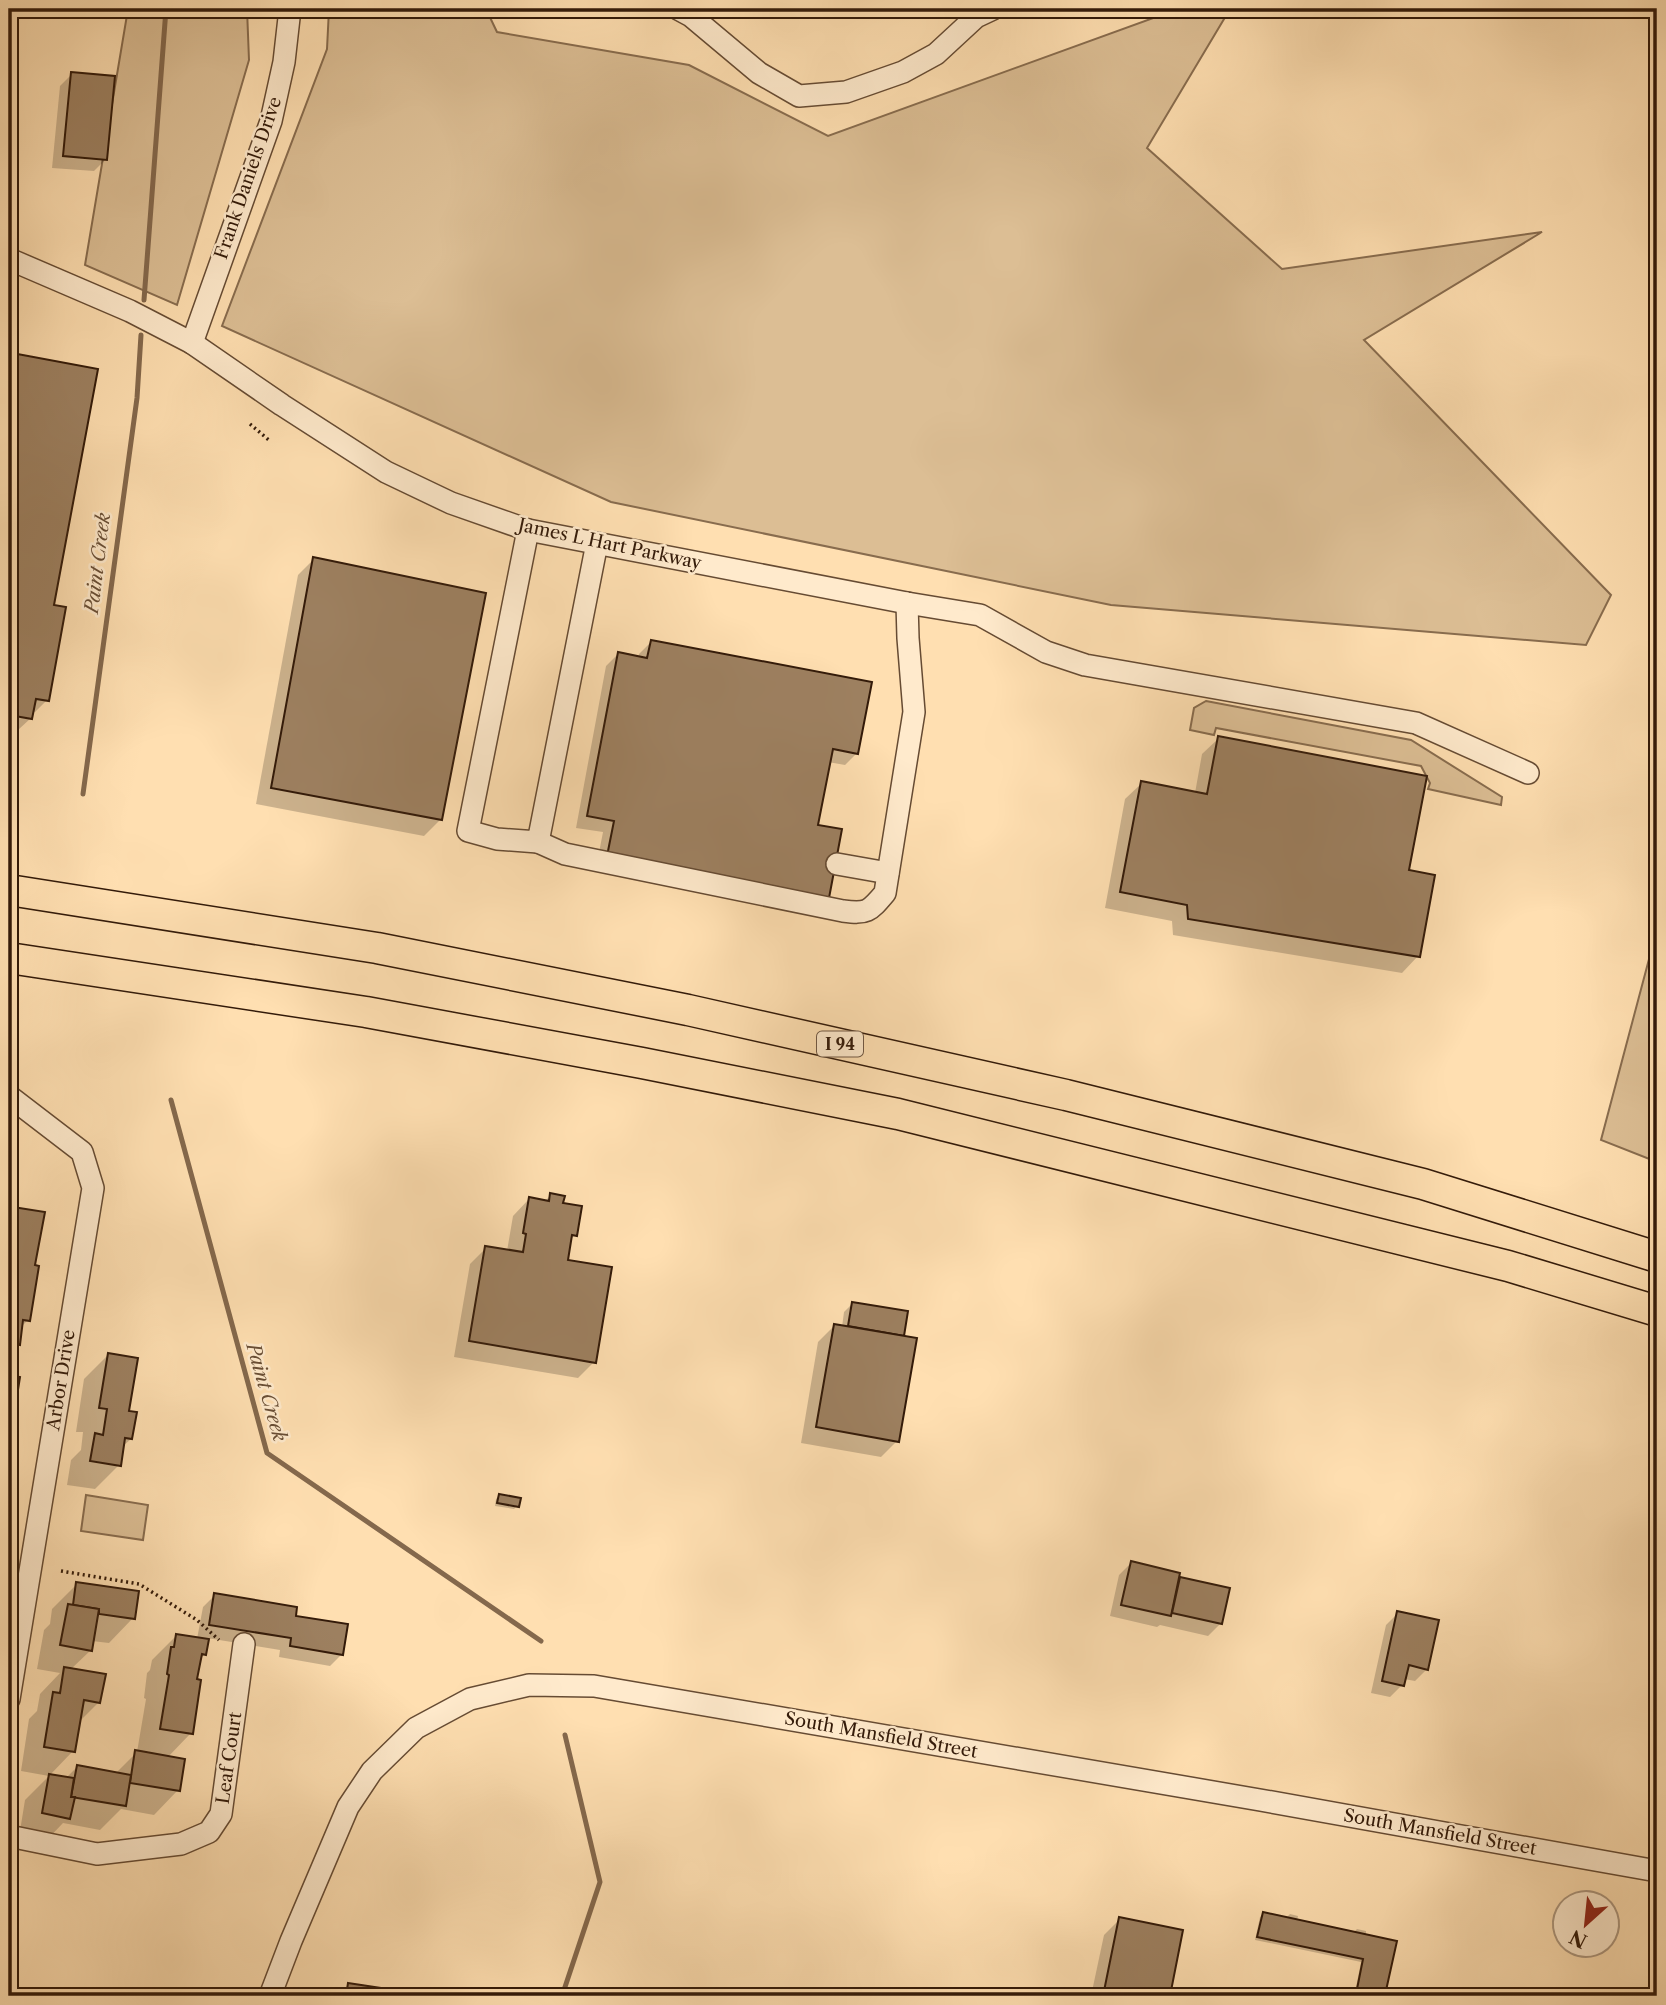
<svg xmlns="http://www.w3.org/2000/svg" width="1666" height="2005" font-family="'Libre Caslon Text',serif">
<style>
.green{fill:#dcbe94;stroke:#886c4e;stroke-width:2}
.shadow{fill:#0003}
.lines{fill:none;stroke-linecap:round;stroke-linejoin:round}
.stream{stroke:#84684c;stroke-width:5}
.building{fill:#9d8060;stroke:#331a09;stroke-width:2}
.minor-casing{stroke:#664b33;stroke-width:24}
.highway-casing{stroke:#331a09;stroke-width:33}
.path{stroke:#331a09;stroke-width:3.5;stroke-dasharray:2 3.5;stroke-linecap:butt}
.minor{stroke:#ffeacc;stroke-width:21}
.highway{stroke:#ffdfb1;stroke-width:30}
.labels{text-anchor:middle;stroke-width:5;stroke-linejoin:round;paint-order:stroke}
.shield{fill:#ffeacc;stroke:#705844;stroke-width:2}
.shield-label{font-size:16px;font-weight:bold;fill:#331a09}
.street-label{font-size:18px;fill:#331a09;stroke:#ffeacc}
.water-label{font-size:19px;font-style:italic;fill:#694e35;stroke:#ffeacc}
</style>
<rect width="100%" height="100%" fill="#ffdfb1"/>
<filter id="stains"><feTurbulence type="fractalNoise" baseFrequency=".00286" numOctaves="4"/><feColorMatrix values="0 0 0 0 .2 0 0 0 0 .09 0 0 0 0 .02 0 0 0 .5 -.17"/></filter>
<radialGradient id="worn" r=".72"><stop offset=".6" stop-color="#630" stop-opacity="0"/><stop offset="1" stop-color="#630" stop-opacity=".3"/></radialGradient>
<g class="green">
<path d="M128,9H247L249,60L177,305L85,265Z"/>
<path d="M329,9H486L497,32L689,65L828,136L1178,9H1230L1147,148L1282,269L1542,232L1364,340L1611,595L1586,645L1111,605L611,502L222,326L327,49Z"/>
<path d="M1206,701L1411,740L1502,797L1501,805L1428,789L1430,783L1421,766L1216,728L1214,735L1190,730L1194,708Z"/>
<path d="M1657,929V1162L1601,1140Z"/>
<path d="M86,1495L148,1505L143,1540L81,1531Z"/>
</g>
<g class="shadow">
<path d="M72,74L106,159L94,171L52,168L60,86Z"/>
<path d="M13,355L52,606L47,700L35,712L32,711L31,718L18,730L9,728V358Z"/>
<path d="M314,559L440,820L424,836L256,804L298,575Z"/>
<path d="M651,642L857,753L845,765L828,762L596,868L603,832L576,828L606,666L618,654L638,658L639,654Z"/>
<path d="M1219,738L1407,871L1418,956L1402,973L1173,935L1172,921L1105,908L1125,799L1142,783L1195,793L1202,754Z"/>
<path d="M551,1195L561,1204L575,1235L569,1241L566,1261L594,1362L578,1378L454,1357L470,1264L486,1248L507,1251L513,1216L529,1199L544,1202Z"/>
<path d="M13,1209L33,1266L28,1320L20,1328L18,1344L9,1354V1213Z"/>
<path d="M852,1304L902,1337L897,1441L881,1457L801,1443L818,1342L834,1326L842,1327L844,1312Z"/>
<path d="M108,1355L127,1412L131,1439L122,1447L119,1465L95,1489L67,1485L71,1460L81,1450L83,1432H76L84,1379Z"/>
<path d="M499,1496L517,1506L514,1509L495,1506L496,1499Z"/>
<path d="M1131,1563L1177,1578L1228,1589L1220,1624L1208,1636L1160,1625L1157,1627L1110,1616L1119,1575Z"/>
<path d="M77,1584L133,1618L109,1643L92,1641L91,1650L70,1670L99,1702L79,1722L73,1751L49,1776L21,1771L29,1719L37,1711L40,1694L60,1673L37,1669L44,1630L50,1624L52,1609Z"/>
<path d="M215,1595L294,1617L342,1654L330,1666L279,1657L280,1650L207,1638L205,1654L199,1660L191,1733L167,1758L178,1790L154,1815L121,1809L100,1830L63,1823L44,1843L19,1837L25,1800L49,1776L66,1778L77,1767L115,1774L137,1752L146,1699L144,1698L147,1673L150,1670L152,1660L176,1636L197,1639L203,1607Z"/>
<path d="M1398,1613L1427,1669L1415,1681L1404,1679L1402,1685L1390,1697L1371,1693L1386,1625Z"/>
<path d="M1264,1914L1285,1919L1290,1914L1298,1916L1297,1921L1353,1933L1357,1929L1366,1931V1935L1384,1994L1382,1996H1376L1355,1992L1361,1962L1255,1940L1260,1917Z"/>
<path d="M1120,1919L1181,1931L1168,1996H1091L1104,1935Z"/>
<path d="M349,1985L423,1996H337Z"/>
</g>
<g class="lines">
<g class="stream">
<path d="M144,300L166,9"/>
<path d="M83,794L137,398L141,335"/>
<path d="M171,1100L267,1453L541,1641"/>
<path d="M562,1996L600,1882L565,1735"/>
</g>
</g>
<g class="building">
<path d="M71,72L115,76L107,160L63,156Z"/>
<path d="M12,353L98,369L54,605L66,607L49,701L36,699L32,719L9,715V355Z"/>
<path d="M313,557L486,593L442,820L271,788Z"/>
<path d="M651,640L872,682L858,754L833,749L818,825L842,829L829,898L607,856L614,821L587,816L618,652L647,658Z"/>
<path d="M1218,736L1427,776L1409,870L1435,875L1420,957L1188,919L1187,905L1120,892L1141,781L1207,794Z"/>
<path d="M550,1193L565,1196L563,1203L582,1206L577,1236L572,1235L568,1260L612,1267L596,1363L469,1341L485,1246L523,1252L526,1234L523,1233L529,1197L549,1201Z"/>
<path d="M13,1207L45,1212L35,1265L39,1266L30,1321L23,1320L20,1345L9,1343V1231Z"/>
<path d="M852,1302L908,1311L904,1336L848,1326Z"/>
<path d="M834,1324L917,1338L899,1442L816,1427Z"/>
<path d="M108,1353L138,1358L129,1411L137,1412L132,1439L125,1438L121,1466L90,1461L95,1433L103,1435L107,1409L99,1408Z"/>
<path d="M9,1375L20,1377L9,1446Z"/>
<path d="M499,1494L521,1498L519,1507L497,1503Z"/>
<path d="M1131,1561L1180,1573L1171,1616L1121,1605Z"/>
<path d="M1180,1577L1230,1588L1222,1624L1172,1613Z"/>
<path d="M76,1582L139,1591L135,1619L99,1614V1609L73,1605Z"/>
<path d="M214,1593L297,1607L296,1616L348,1624L343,1655L290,1646L291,1638L209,1625Z"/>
<path d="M68,1604L99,1609L92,1651L60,1645Z"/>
<path d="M1397,1611L1439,1620L1428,1670L1409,1665L1404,1686L1382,1681Z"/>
<path d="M176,1634L209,1639L206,1655L202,1654L197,1679L201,1680L193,1734L160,1729L169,1675L167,1674L171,1647H174Z"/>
<path d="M64,1667L106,1674L100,1703L84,1700L75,1752L44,1747L53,1692L60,1693Z"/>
<path d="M135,1750L185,1759L180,1791L130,1783Z"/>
<path d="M77,1765L131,1775L126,1806L71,1797Z"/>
<path d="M49,1774L74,1778L71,1797H75L70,1819L42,1813Z"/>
<path d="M1263,1912L1397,1941L1385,1995L1357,1989L1363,1959L1257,1937Z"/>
<path d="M1119,1917L1183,1930L1170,1996H1103Z"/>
<path d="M348,1983L434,1996H346Z"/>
</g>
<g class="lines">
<defs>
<g id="minor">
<path d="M678,9L691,16L759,73L799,96L846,92L903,72L936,54L976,17L993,9"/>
<path d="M9,259L130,311L192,343L282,405L386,472L451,503L528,530L907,603L980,615L1046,652L1085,665L1416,723L1528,773"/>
<path d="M192,343L271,121L284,62L290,9"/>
<path d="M528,530L468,831L497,839L538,842L597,543"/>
<path d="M538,842L565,854L843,911C867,914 869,912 885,893L914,712L908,638L907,603"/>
<path d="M837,864L888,873"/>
<path d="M9,1096L82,1152L93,1188L9,1699"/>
<path d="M9,1836L97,1854L181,1844L209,1832L221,1814L244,1644"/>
<path d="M270,1996L291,1941L348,1807L372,1771L416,1728L470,1699L529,1685L594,1686L1260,1800L1657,1871"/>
</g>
<g id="highway">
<path d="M9,890L377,948L688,1010L1066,1095L1423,1184L1657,1257"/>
<path d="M9,958L366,1012L642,1063L898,1114L1508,1266L1657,1311"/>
</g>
</defs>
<use href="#minor" class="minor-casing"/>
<use href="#highway" class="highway-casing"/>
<g class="path">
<path d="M644,9L659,13"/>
<path d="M250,424L270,441"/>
<path d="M61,1571L139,1584L197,1620L219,1640"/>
</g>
<use href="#minor" class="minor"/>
<use href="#highway" class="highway"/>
</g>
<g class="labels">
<rect class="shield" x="817" y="1031.5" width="46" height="25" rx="5"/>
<g class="shield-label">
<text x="840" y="1050">I 94</text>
</g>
<g class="street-label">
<text transform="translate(248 178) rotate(-71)" y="6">Frank Daniels Drive</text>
<text transform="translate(610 544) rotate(12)" y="6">James L Hart Parkway</text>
<text transform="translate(61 1380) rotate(-81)" y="6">Arbor Drive</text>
<text transform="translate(881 1735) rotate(10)" y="6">South Mansfield Street</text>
<text transform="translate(229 1758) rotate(-82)" y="6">Leaf Court</text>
<text transform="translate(1440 1832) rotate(10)" y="6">South Mansfield Street</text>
</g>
<g class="water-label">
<text transform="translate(97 563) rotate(-83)" y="7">Paint Creek</text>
<text transform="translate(267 1392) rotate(74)" y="7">Paint Creek</text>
</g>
</g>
<rect width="1666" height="2005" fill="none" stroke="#ffdfb1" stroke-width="35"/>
<rect x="10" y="10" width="1645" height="1984" fill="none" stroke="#331a09" stroke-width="3.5"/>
<rect x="18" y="18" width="1631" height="1970" fill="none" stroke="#331a09" stroke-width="2"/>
<g transform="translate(1586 1924) rotate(207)"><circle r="33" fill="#ffeacc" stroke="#ad977e" stroke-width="2"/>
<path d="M0-5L12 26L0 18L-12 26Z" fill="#8f2418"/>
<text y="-10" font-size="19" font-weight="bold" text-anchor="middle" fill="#331a09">N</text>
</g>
<rect width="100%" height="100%" filter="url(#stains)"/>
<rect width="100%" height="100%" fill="url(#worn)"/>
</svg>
